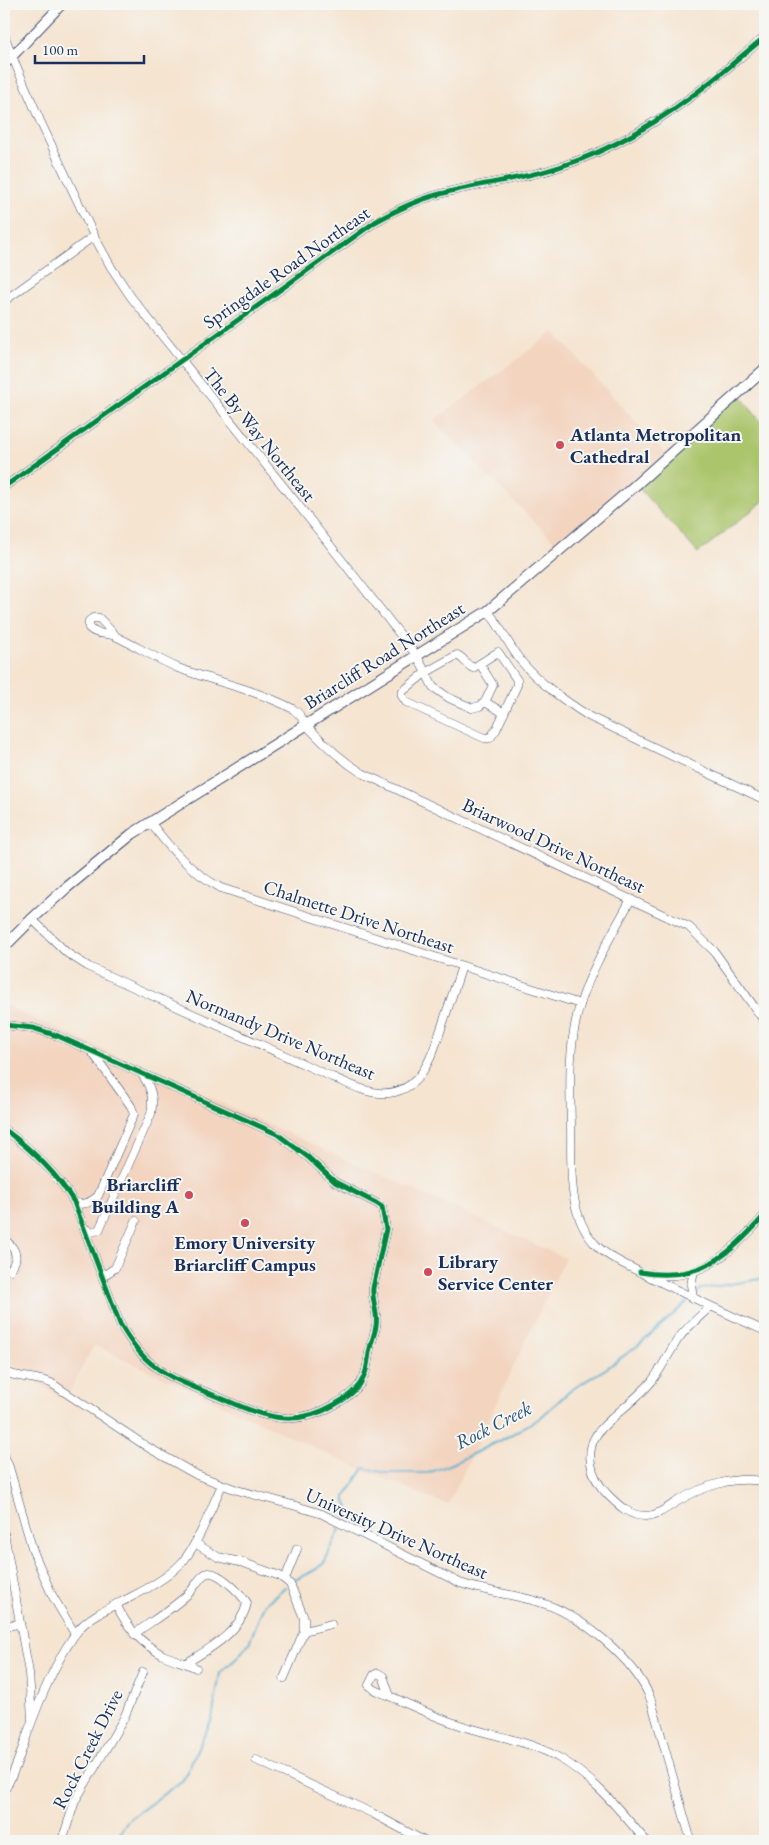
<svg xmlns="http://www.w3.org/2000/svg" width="769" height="1845" font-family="'EB Garamond',serif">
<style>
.built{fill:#f3d4bf}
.green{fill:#aac56c;stroke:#627a65}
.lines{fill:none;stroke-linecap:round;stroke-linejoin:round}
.stream{stroke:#55afd2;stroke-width:2}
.minor-casing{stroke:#3c4a6f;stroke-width:9}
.tertiary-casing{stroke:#3c4a6f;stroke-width:11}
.secondary-casing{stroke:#3c4a6f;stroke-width:12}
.minor{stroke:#fff;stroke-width:8}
.tertiary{stroke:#fff;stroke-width:9}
.secondary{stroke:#fff;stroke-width:10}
.cycleway-casing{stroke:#f6f6f2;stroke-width:8}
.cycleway{stroke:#00873e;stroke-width:5}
.poi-dot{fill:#d1495b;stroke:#f6f6f2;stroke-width:2}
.labels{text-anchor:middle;stroke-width:4;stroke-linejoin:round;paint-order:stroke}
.street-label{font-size:19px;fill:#1b2f5e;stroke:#f6f6f2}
.poi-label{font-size:19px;font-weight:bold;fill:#1b2f5e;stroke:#f6f6f2;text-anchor:start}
.water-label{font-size:20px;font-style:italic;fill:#2c5581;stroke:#f6f6f2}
</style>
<rect width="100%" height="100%" fill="#f6f6f2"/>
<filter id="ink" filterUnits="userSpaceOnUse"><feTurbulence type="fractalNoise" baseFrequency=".02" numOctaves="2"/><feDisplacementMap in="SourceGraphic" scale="10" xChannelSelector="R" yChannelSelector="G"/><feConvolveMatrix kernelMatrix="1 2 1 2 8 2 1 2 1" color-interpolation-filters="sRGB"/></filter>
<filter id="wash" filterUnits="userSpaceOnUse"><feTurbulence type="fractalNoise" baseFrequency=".0096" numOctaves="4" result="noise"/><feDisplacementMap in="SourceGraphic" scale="20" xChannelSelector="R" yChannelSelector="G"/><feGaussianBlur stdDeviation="1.12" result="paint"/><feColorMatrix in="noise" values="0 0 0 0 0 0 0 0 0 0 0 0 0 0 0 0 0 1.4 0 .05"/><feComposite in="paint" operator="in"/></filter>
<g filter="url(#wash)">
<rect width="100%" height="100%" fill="#f5e4d0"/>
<g class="built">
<path d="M554,332L667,456L561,548L433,421Z"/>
<path d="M4,1005L565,1258L448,1505L364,1471L94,1345L65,1400L4,1360Z"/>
</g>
<path class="green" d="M739,394L765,427V500L698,553L635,484Z"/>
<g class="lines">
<g class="stream">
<path d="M696,1293L701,1289L760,1279L765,1272"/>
<path d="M345,1518L349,1507L345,1501V1497L364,1468L386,1473H428L452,1464L507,1437L540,1418L571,1390L607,1368L640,1344L687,1302"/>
<path d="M295,1580L315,1570L324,1563L340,1529"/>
<path d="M116,1841L127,1821L183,1780L212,1719L220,1673L238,1657L249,1643L264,1605L285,1587"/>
</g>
</g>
</g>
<g filter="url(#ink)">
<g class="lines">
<defs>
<g id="minor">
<path d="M4,34L12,56L41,123L94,236L111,267L131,297L311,521L417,656L433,687L449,698L472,708L480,706L485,702L493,685L480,664"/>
<path d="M4,301L94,236"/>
<path d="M4,487L375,222C396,210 417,200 440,194C480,183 520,180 559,167C613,150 668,116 713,80C731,66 747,51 765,37"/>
<path d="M488,611C500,626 508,644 520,660C539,683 565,701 590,717L765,800"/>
<path d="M115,635L99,618H93L89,621V628C97,636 108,632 117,637C138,647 157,659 178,668C216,682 257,690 293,709C301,714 304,723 310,729C326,746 343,761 362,773L689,927L714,951L765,1022"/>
<path d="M498,652L517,680V685L496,730L490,738H484L406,702L402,696V692L425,673L457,655C464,658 466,665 473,668Z"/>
<path d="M485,702L504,713"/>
<path d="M150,822C170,849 191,872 221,888L580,1004"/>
<path d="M631,899C613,933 591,968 580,1005C568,1044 570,1085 571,1125C572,1165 566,1214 596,1245C611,1260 633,1268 652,1278C689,1296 727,1314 765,1331"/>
<path d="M32,919L67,953L89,967L332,1077C347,1083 363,1092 379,1093C423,1096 433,1052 444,1020C450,1002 456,984 462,966"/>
<path d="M4,1025L33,1028L58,1036L277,1134L308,1157L335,1182L376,1203L382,1207L386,1229L373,1288C372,1298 375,1305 376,1314C378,1327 373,1336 370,1348C367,1361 368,1372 360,1384C354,1393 343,1400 334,1405C288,1432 255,1412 211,1394C188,1385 162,1375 145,1358C134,1347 127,1336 120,1324L74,1202C56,1172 31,1149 4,1129"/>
<path d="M74,1202C83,1206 90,1203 98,1196L134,1114L131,1106L92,1052"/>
<path d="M84,1228L91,1232L99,1230L151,1114C154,1097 151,1087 141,1073"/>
<path d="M4,1239C16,1249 20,1257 10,1270"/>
<path d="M650,1274C701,1283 734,1250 765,1215"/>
<path d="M103,1276L115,1268L136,1221"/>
<path d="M693,1298L691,1285L694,1271"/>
<path d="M710,1307C699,1317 687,1327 678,1339C669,1353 662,1368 652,1381C637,1399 618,1411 602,1428C582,1448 590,1477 608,1495C619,1506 631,1517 647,1516C659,1515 668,1507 678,1501C703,1486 736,1475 765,1482"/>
<path d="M4,1372C19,1378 35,1377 51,1383L149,1448L197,1475L237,1490L296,1506L322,1514L460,1583C486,1592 513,1594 539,1602C580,1614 636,1660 651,1700L691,1841"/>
<path d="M4,1455L9,1467L33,1551L52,1595L75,1634"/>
<path d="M4,1533L29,1673L32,1719"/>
<path d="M195,1543L218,1557L244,1563L280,1576L290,1584L304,1618V1631L284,1678"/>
<path d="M285,1579L297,1549"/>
<path d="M116,1604C127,1627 140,1643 163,1655C174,1660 186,1663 196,1668"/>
<path d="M4,1626L20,1624"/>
<path d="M304,1631L331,1624"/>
<path d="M134,1634C152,1621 174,1608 190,1592C195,1587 201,1574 208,1573C219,1571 242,1595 247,1603C241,1632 209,1649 186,1663"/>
<path d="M390,1696L383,1676L378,1673L374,1675L369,1685L375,1690C403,1701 429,1715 457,1724C491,1736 529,1740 561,1759C596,1780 620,1811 646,1841"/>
<path d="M256,1760L372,1813L424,1841"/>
<path d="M4,1791C17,1769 23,1745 32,1721C43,1692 60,1653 79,1629C92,1614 114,1606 131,1597C149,1588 171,1576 184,1560C201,1538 210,1510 222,1485"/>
<path d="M62,1841L75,1801L124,1718L143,1672"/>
</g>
<path id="tertiary" d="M4,65L62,4"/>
<path id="secondary" d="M4,947L32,919L65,889L132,834L488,611L630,490L765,369"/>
</defs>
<use href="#minor" class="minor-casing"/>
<use href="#tertiary" class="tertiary-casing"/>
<use href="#secondary" class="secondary-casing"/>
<use href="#minor" class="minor"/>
<use href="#tertiary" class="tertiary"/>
<use href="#secondary" class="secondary"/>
<defs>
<g id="cycleway">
<path d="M4,487L375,222C396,210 417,200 440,194C480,183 520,180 559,167C613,150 668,116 713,80C731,66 747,51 765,37"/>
<path d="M4,1025L33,1028L58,1036L277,1134L308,1157L335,1182L376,1203L382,1207L386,1229L373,1288C372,1298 375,1305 376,1314C378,1327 373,1336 370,1348C367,1361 368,1372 360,1384C354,1393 343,1400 334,1405C288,1432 255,1412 211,1394C188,1385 162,1375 145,1358C134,1347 127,1336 120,1324L74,1202C56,1172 31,1149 4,1129"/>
<path d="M640,1272C700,1283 728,1256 765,1215"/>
</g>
</defs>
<use href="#cycleway" class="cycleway-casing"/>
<use href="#cycleway" class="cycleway"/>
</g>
</g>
<g class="poi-dot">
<circle cx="560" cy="445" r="5"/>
<circle cx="189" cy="1195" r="5"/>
<circle cx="245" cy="1223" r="5"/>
<circle cx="428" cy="1272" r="5"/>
</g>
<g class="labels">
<g class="street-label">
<text transform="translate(286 267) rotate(-35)" y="7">Springdale Road Northeast</text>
<text transform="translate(260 434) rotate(51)" y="7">The By Way Northeast</text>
<text transform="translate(384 655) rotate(-32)" y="7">Briarcliff Road Northeast</text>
<text transform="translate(554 845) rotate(25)" y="7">Briarwood Drive Northeast</text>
<text transform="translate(359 916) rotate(18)" y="7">Chalmette Drive Northeast</text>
<text transform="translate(281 1034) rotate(23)" y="7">Normandy Drive Northeast</text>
<text transform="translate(397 1533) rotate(24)" y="7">University Drive Northeast</text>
<text transform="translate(87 1749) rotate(-63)" y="7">Rock Creek Drive</text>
</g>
<g class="poi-label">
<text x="570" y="441">Atlanta Metropolitan<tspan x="570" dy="22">Cathedral</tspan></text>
<text x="179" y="1191" text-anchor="end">Briarcliff<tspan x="179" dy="22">Building A</tspan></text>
<text x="245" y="1249" text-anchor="middle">Emory University<tspan x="245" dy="22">Briarcliff Campus</tspan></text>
<text x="438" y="1268">Library<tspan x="438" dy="22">Service Center</tspan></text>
</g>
<g class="water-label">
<text transform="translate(493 1425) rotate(-27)" y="7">Rock Creek</text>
</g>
</g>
<rect width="769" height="1845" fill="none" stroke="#f6f6f2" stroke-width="20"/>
<path d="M35 55v8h109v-8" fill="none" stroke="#1b2f5e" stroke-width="2.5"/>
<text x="42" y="55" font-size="15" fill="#1b2f5e" stroke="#f6f6f2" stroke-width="4" paint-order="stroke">100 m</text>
</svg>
